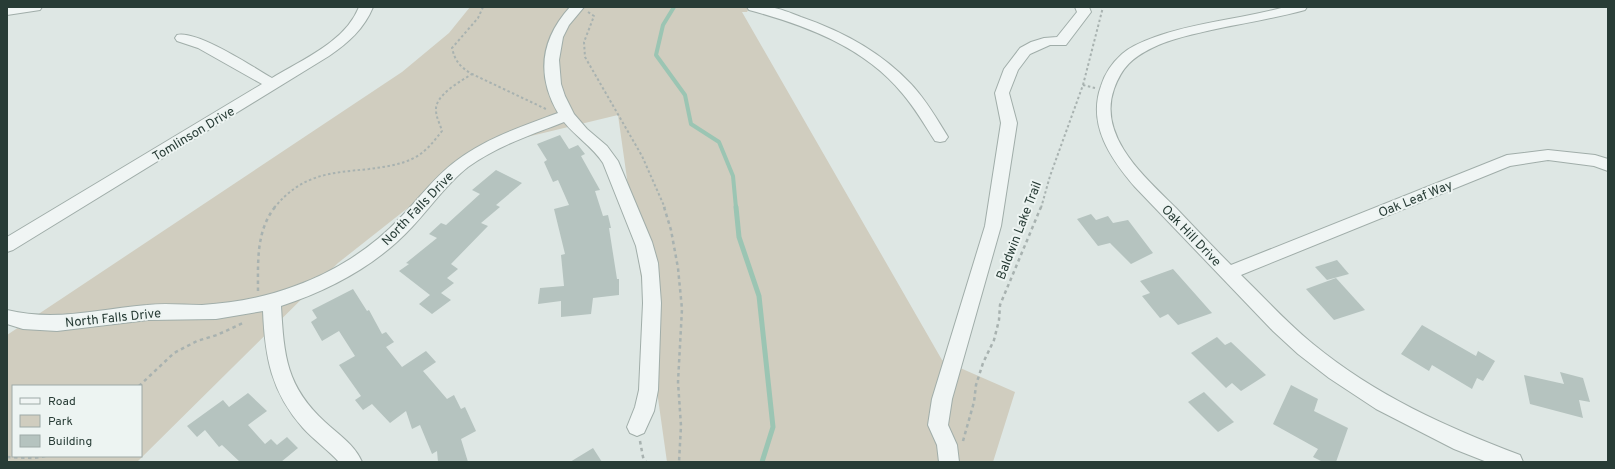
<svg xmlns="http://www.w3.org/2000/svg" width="1615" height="469" font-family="Overpass,sans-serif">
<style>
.green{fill:#d0cdbf;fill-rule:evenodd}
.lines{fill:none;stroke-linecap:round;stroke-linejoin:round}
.stream-far1{stroke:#9bc5b3;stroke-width:4}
.stream{stroke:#9bc5b3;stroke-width:5}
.building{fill:#b5c3bf}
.minor-casing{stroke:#a0ada9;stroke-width:2}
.path-far1{stroke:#a8b2b0;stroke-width:2;stroke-dasharray:2.5 2.5;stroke-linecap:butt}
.path{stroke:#a8b2b0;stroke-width:2.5;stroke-dasharray:3.5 3.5;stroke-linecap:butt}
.minor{fill:#f0f5f4;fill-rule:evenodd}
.labels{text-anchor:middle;stroke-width:4;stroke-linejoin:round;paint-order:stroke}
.street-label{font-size:13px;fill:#283c36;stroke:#edf4f2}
</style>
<rect width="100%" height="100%" fill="#dee7e4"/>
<path class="green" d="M470,7H750L747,12H742L942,360L1015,392L993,462H667L618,115L485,147L338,263L137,462H7V335L402,72L449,33ZM13,386H141V456H13Z"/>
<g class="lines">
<path class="stream-far1" d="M674,7L663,25L656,55L685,95L691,124L719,142L733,176L736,208"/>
<path class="stream" d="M736,207L739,237L759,296L773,427L762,462"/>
</g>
<g class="building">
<path d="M560,135L569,149L578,145L585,154L581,156L600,190L595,191L603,216L608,215L611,228H609L617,279H619V295L593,298L591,314L561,317V301L538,304L540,288L564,286L561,255L565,254L554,209L569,205L558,180L553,182L544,162L547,160L537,144Z"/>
<path d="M496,170L522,183L496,205L500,207L481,223L488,226L451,264L458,269L447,278L454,283L441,293L451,300L432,314L419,304L430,295L399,271L409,264L406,263L437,238L429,234L441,223L446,225L480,194L472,190Z"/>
<path d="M1091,214L1096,220L1108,216L1113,223L1128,220L1153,253L1131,264L1110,243L1098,246L1077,219Z"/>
<path d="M1337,260L1349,274L1327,280L1315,267Z"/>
<path d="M1173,269L1212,313L1178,325L1168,314L1160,318L1142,296L1150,293L1140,281Z"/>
<path d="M1336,278L1365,310L1334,320L1306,289Z"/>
<path d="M353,289L367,311L369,310L382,334L386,332L394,342L386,347L402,367L426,351L436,362L423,371L447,399L454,395L461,409L465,407L476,431L461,439L468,462H438L437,451L432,454L420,425L412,429L406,411L390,423L372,404L363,410L355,400L361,396L339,365L355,356L339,331L322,341L311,322L317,318L312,310Z"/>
<path d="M1422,325L1476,356L1478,351L1495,361L1483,381L1477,378L1472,389L1432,365L1429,371L1401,354Z"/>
<path d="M1217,337L1225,345L1231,342L1266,375L1241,391L1232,383L1226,388L1191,353Z"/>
<path d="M1560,372L1583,378L1590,402L1579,400L1583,418L1530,404L1524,375L1564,384Z"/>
<path d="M1291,385L1318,399L1314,411L1348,428L1336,462H1323L1313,457L1318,449L1273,424Z"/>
<path d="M1204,392L1234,422L1218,432L1188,402Z"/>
<path d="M248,393L267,411L248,425L265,444L271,439L277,445L287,437L298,448L281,462H240L222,445L219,447L205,430L197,437L187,426L223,400L229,407Z"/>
<path d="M593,448L602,462H570Z"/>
</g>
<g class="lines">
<defs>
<g id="minor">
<path d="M7,7H42L40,10L7,15Z"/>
<path d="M359,7H373C364,29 348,43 329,56L13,250L7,252V237L262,84L198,48L177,41L175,38L177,35C197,30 253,67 272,78C303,59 345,42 359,7Z"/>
<path d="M570,7H584L569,25L563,37L559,60L561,84L565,96L574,114L587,129L607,146L618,161L652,242L658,263L661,303L658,390L654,411L644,433L637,436L630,433L627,427L635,407L639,390L643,303L642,276L636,246L603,163C593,147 576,137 564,122C531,135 497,146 468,167C446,184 431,207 412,227C377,265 330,290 281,306C284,356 286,386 325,422C338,434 355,445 362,462H339C328,450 314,440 303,428C271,392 265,357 263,311L216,319L148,320L57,331L23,329L7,324V310C56,322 98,309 147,305C165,303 184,305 202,305C234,303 266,297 295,286C334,272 372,248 400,218C419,199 434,177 456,161C486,138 523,126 558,113C536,75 541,39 570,7Z"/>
<path d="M747,7C754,7 762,6 769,7C779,8 791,13 801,17C842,31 881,52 911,84C926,100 937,119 948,137L945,141L940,142L935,141C924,124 915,108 902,93C864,47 805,25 749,10Z"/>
<path d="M1075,7H1089L1091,12L1066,45H1050L1030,54L1018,70L1009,93L1017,123L1001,226L952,399L948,425L957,445L959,462H939L937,445L928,425L932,399L985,226L1001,123L995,93L1004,69L1020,48L1031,42L1044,38L1057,37L1077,12Z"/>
<path d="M1285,7H1307L1305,10C1275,18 1246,23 1216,29C1195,34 1172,38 1152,48C1132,58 1122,67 1114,89C1097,137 1146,178 1176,208C1194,227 1212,246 1231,265L1507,155L1548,150L1595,155L1608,159V171L1594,166L1548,160L1510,166L1241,275C1265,298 1287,323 1313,344C1375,395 1446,427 1520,455L1523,462H1487L1454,449L1376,409L1329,378L1298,354L1273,331L1135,187C1111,159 1087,125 1101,86C1105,73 1112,63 1122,54C1131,46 1144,41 1155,37C1197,22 1242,19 1285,7Z"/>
</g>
</defs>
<use href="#minor" class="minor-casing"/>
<g class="path-far1">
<path d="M483,7L478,18L452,48C455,61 460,67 472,74L548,110"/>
<path d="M588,12L594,16L584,42L585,57L642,156L665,208"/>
<path d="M1083,85L1095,88"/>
<path d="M274,208C302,174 329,173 369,169C384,167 400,165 414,158C426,152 434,141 442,131C440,124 436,117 436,110C435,95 461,81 472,74"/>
<path d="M1041,208L1050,176L1083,85L1103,7"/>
</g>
<g class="path">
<path d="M664,207L671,230L678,268L682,309L678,382L681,426L679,462"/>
<path d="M258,291C258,262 256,231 275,207"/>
<path d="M139,386L174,353L197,341L217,335L243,323"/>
<path d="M640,441L643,457L646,462"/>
<path d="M963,441L974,402L976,385L983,363L994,340L999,320L1000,305L1041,207"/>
<path d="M7,457L34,458L46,456"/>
</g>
<use href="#minor" class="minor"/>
</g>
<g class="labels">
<g class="street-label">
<text transform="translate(193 133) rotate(-31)" y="5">Tomlinson Drive</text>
<text transform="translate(1415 198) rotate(-22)" y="5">Oak Leaf Way</text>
<text transform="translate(417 208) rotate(-46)" y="5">North Falls Drive</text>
<text transform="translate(1018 230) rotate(-69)" y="5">Baldwin Lake Trail</text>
<text transform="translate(1192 235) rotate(46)" y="5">Oak Hill Drive</text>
<text transform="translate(113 317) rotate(-6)" y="5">North Falls Drive</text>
</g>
</g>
<rect width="1615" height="469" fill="none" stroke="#283c36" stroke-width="16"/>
<rect x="12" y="385" width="130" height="72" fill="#edf4f2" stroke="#9eaaa7"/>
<rect x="20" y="398" width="20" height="6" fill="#f0f5f4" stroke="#9eaaa7"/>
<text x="48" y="405" font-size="12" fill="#283c36">Road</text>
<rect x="20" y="415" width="20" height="12" fill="#d0cdbf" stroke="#9eaaa7"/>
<text x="48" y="425" font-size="12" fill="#283c36">Park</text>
<rect x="20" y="435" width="20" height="12" fill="#b5c3bf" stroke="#9eaaa7"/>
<text x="48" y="445" font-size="12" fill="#283c36">Building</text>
</svg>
